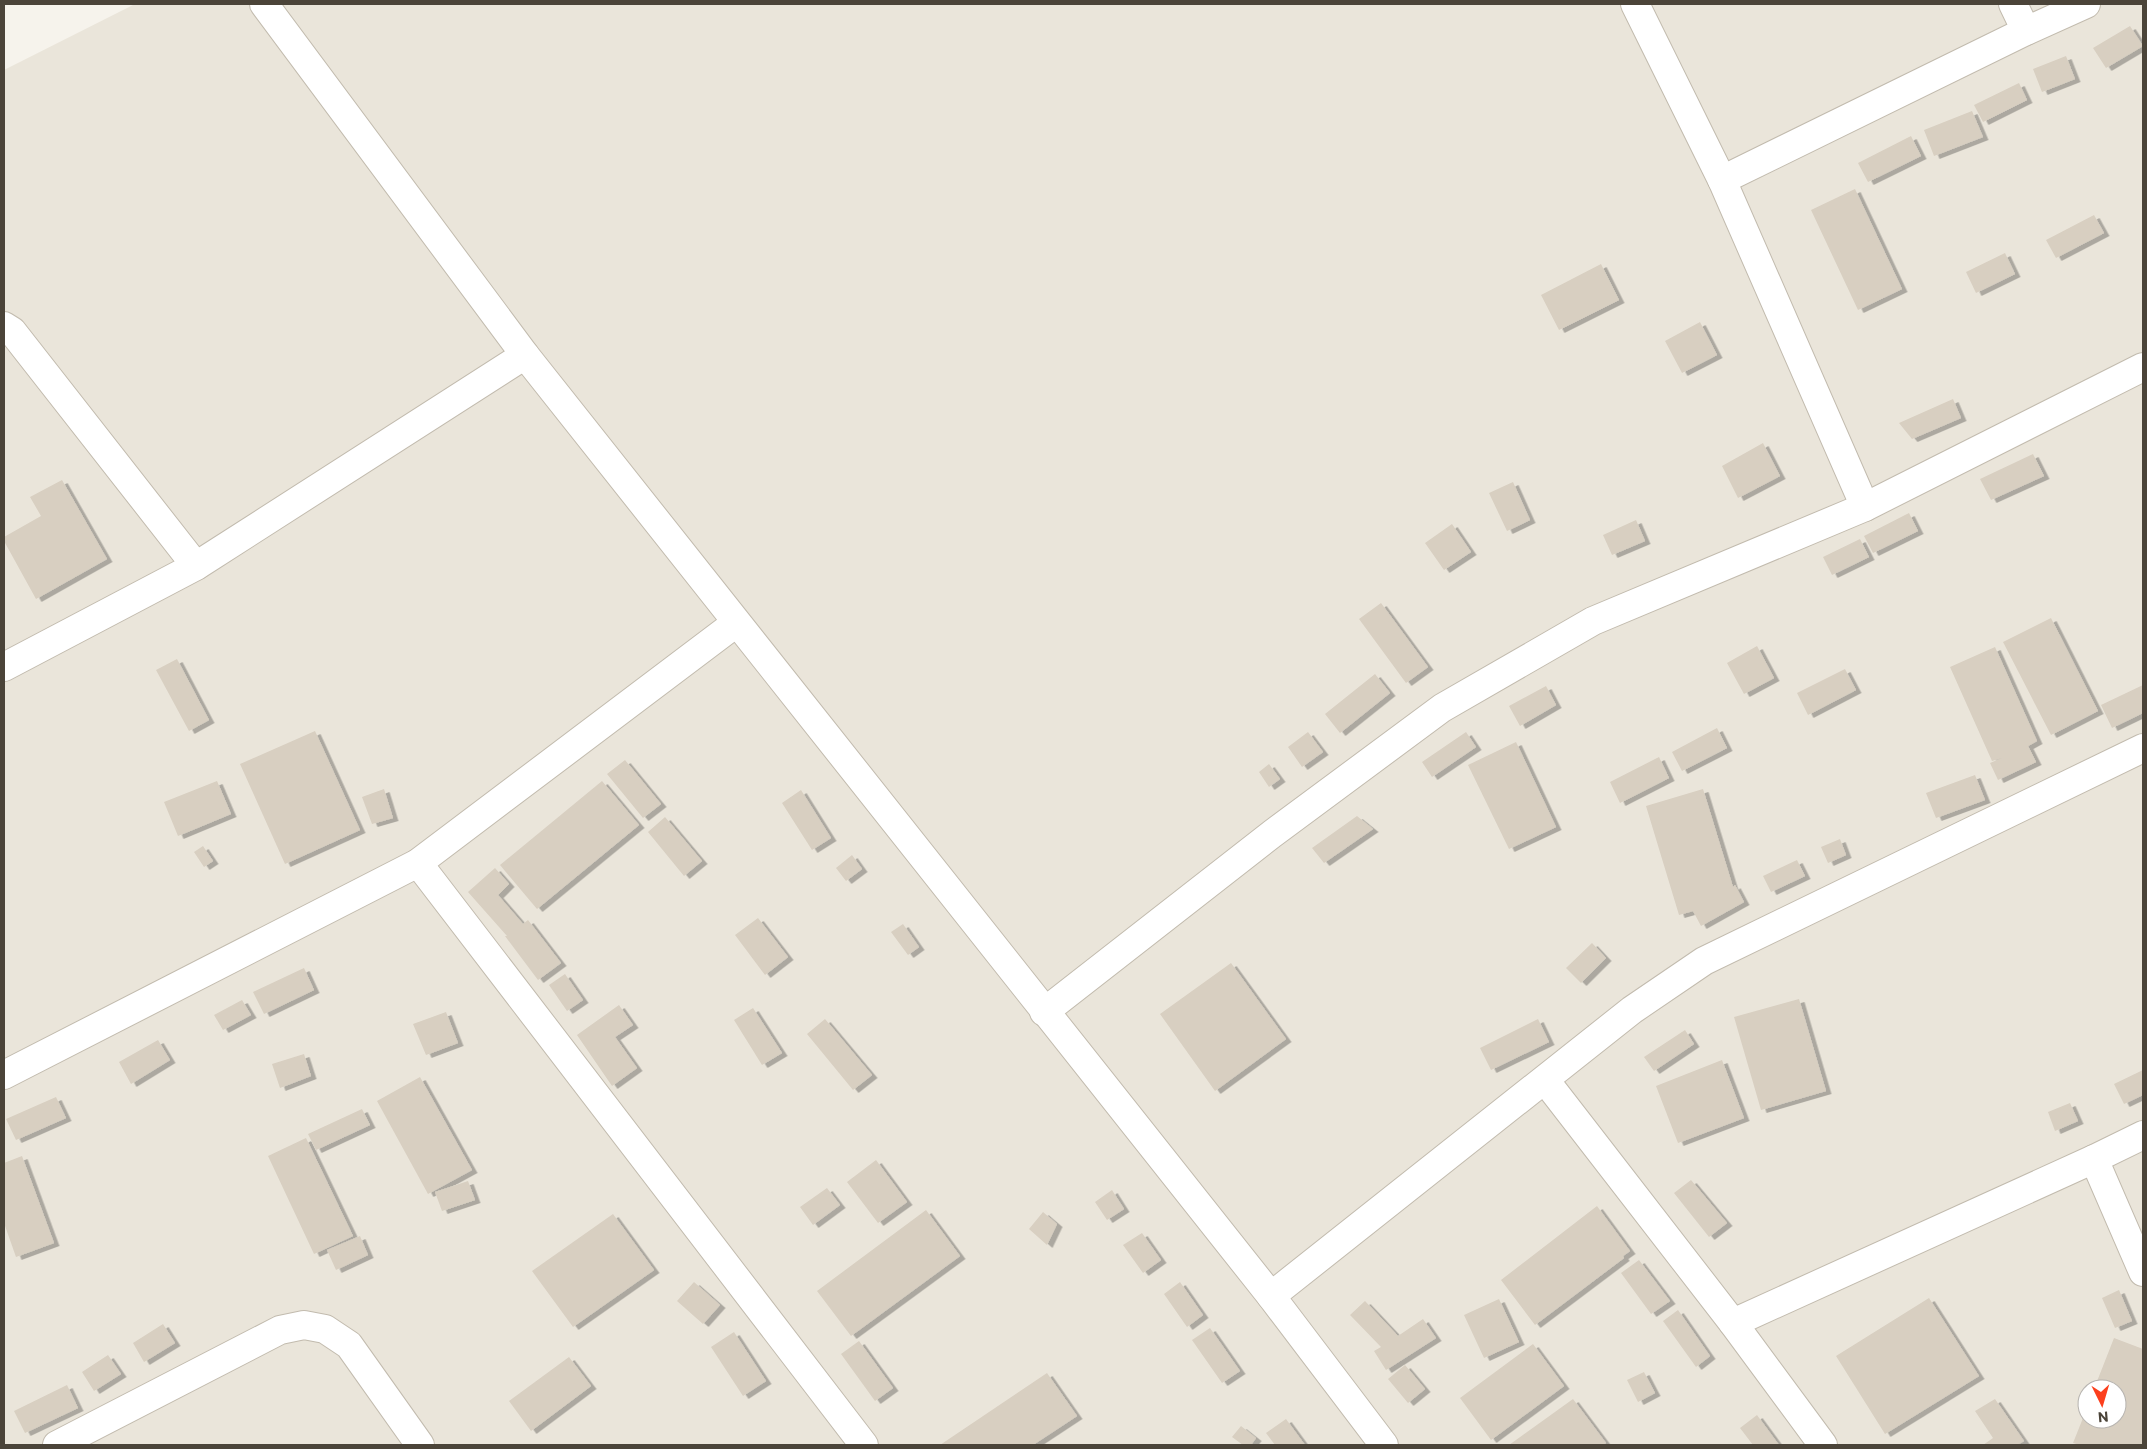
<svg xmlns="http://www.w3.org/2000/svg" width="2147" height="1449" font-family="Commissioner,sans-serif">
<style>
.residential{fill:#eae5da;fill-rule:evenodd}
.building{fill:#d8cfc1;filter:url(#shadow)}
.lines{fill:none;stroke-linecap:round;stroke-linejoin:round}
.street-casing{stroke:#c2bbae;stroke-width:30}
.street{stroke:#fff;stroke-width:28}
</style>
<defs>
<filter id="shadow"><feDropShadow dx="5.5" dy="3" stdDeviation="0" flood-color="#0004"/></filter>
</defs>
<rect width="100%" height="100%" fill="#f6f3ec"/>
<path class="residential" d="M135,4H2143V1445H4V70ZM2087,1389H2117V1419H2087Z"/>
<g class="building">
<path d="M2130,26L2143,46L2106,68L2093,48Z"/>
<path d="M2066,56L2075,79L2042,92L2033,69Z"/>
<path d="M2019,83L2027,100L1983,122L1974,105Z"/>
<path d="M1972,111L1983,137L1934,156L1924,130Z"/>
<path d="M1911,136L1921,156L1868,182L1858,163Z"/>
<path d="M1855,189L1902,289L1858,310L1811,210Z"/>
<path d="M2094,215L2104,233L2056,258L2046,240Z"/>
<path d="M2005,253L2015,274L1976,293L1966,272Z"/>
<path d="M1601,264L1619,300L1559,330L1541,295Z"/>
<path d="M1700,322L1717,355L1682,373L1665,341Z"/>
<path d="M1953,399L1961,418L1912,439L1899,423Z"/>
<path d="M1763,443L1780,476L1738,498L1722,466Z"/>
<path d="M2033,454L2044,476L1991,500L1980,479Z"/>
<path d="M62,480L107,559L36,599L4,541V537L41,516L30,497Z"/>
<path d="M1513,482L1530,520L1507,531L1489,493Z"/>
<path d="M1909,513L1918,531L1873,553L1864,536Z"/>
<path d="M1636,520L1645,541L1612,555L1603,535Z"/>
<path d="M1452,524L1471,552L1444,570L1425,543Z"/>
<path d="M1860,539L1869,557L1832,575L1823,557Z"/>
<path d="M1381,603L1428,667L1406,683L1359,619Z"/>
<path d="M2051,618L2098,711L2051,735L2003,642Z"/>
<path d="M1757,646L1774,678L1744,694L1727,663Z"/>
<path d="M1995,647L2037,741L2028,746L2036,762L1998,780L1990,763L2002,758L1992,761L1950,667Z"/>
<path d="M177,659L209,720L189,731L156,670Z"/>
<path d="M1845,669L1856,690L1808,715L1797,693Z"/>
<path d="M1375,674L1390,693L1340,733L1325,714Z"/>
<path d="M2143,685V713L2112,728L2101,705Z"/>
<path d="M1546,686L1556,705L1520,726L1509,706Z"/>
<path d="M1717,728L1727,748L1682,771L1672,752Z"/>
<path d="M315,731L360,830L285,864L240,764Z"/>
<path d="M1308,732L1323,752L1302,767L1288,747Z"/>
<path d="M1466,732L1476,747L1432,777L1422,762Z"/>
<path d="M1516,742L1556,827L1509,849L1468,765Z"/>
<path d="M1659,757L1669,778L1620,803L1610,782Z"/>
<path d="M625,760L661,804L643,818L607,774Z"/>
<path d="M1269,764L1280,779L1269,787L1259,772Z"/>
<path d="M1975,775L1985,800L1936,818L1926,793Z"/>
<path d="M217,781L231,814L178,836L164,802Z"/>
<path d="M602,781L639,825L537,909L500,865Z"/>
<path d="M384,789L393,818L372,824L362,797Z"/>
<path d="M1703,789L1733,887L1735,885L1744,902L1701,926L1693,911L1679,915L1646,806Z"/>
<path d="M801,790L831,838L812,850L782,803Z"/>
<path d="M1357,816L1373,829L1324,863L1312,848Z"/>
<path d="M665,817L702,861L684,876L648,832Z"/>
<path d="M1840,839L1846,855L1828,863L1821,847Z"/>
<path d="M203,846L213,861L204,867L194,852Z"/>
<path d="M852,855L862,869L846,881L836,868Z"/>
<path d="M1797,860L1805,876L1771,892L1763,876Z"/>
<path d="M495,868L509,884L498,895L523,924L528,920L561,963L538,980L505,936H507L468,892Z"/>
<path d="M758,918L788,957L765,975L735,935Z"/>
<path d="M903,924L919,947L908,955L891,932Z"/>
<path d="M1592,943L1606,958L1581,983L1566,968Z"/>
<path d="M1231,963L1286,1039L1215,1091L1160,1014Z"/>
<path d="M304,968L314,990L264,1014L253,992Z"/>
<path d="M565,974L583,1000L567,1011L549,985Z"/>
<path d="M1799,999L1826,1091L1761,1110L1734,1017Z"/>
<path d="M242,1000L251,1015L223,1030L214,1015Z"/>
<path d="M619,1005L633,1025L615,1037L637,1068L612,1086L577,1035Z"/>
<path d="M753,1008L782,1053L762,1065L734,1020Z"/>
<path d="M446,1012L458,1043L426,1055L413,1024Z"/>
<path d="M825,1019L872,1075L853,1090L807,1034Z"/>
<path d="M1538,1019L1549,1042L1491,1070L1480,1048Z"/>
<path d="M1685,1030L1694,1044L1654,1071L1644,1057Z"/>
<path d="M158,1040L170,1060L131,1084L119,1062Z"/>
<path d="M304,1054L311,1076L280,1088L272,1064Z"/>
<path d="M1722,1060L1744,1118L1678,1143L1656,1086Z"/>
<path d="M2143,1070V1095L2124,1104L2114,1084Z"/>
<path d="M420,1077L472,1170L428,1194L377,1101Z"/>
<path d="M56,1097L66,1118L16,1140L6,1119Z"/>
<path d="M2070,1103L2078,1121L2055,1131L2048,1112Z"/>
<path d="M362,1109L370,1125L316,1150L308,1134Z"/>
<path d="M306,1138L353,1236L314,1254L268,1156Z"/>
<path d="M22,1156L54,1243L16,1257L4,1223V1163Z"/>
<path d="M876,1160L907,1202L878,1223L847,1182Z"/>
<path d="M1691,1180L1727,1223L1709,1237L1674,1193Z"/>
<path d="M468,1181L475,1200L442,1211L435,1192Z"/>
<path d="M827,1188L840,1205L813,1225L800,1207Z"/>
<path d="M1112,1190L1124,1209L1107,1220L1095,1202Z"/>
<path d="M1597,1206L1630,1251L1623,1256L1624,1258L1535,1325L1501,1280Z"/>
<path d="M926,1210L960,1256L851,1336L817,1291Z"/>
<path d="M1043,1212L1057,1224L1047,1245L1029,1229Z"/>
<path d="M613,1214L654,1270L573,1327L532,1271Z"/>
<path d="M1142,1233L1161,1260L1143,1273L1123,1245Z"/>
<path d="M360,1236L368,1255L336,1270L327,1250Z"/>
<path d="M1639,1260L1670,1301L1651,1314L1621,1273Z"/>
<path d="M694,1282L720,1305L703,1324L677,1301Z"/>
<path d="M1180,1282L1203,1315L1187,1327L1164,1294Z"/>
<path d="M2119,1290L2132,1321L2115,1328L2102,1298Z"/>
<path d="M1929,1298L1979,1376L1885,1434L1836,1356Z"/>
<path d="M1499,1299L1519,1342L1484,1358L1464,1315Z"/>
<path d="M1365,1301L1398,1336L1423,1319L1436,1338L1386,1370L1374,1351L1381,1347L1350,1315Z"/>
<path d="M1678,1310L1710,1356L1696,1367L1663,1321Z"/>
<path d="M163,1324L175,1343L144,1362L133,1343Z"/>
<path d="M1210,1328L1240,1371L1222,1383L1192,1340Z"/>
<path d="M734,1332L766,1381L743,1396L711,1347Z"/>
<path d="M2114,1338L2143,1349V1442L2142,1445H2080L2073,1443L2087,1408V1419H2117V1389H2094Z"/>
<path d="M859,1341L893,1388L875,1401L841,1354Z"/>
<path d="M1533,1344L1564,1386L1491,1440L1460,1398Z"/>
<path d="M108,1355L121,1374L94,1391L82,1372Z"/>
<path d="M569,1357L591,1386L531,1431L509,1401Z"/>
<path d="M1405,1365L1425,1389L1408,1403L1388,1379Z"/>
<path d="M1644,1372L1655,1393L1638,1402L1627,1380Z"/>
<path d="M1047,1373L1077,1416L1033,1445H940Z"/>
<path d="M67,1385L78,1408L25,1433L14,1411Z"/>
<path d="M1573,1399L1606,1443L1603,1445H1509Z"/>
<path d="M1995,1399L2024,1441L2017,1445H1983L1993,1438L1975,1411Z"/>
<path d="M1757,1415L1779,1445H1753L1740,1428Z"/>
<path d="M1286,1419L1305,1445H1275L1266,1433Z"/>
<path d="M1241,1426L1256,1438L1251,1445H1243L1232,1437Z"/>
</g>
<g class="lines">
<defs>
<g id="street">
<path d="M264,4L525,355L1271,1296L1384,1445"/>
<path d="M1635,4L1722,180L1865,507"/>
<path d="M2013,4L2026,31"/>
<path d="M1722,180L2026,31L2086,4"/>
<path d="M4,326L12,331L196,566"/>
<path d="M4,667L196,566L525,355"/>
<path d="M418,863L864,1445"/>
<path d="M1044,1012L1272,834L1442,708L1593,621L1865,507L2143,367"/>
<path d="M4,1075L418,863L736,623"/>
<path d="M1545,1080L1733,1323L1823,1445"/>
<path d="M2094,1159L2143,1272"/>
<path d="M1271,1296L1632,1010L1704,961L2143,748"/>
<path d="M1733,1323L2094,1159L2143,1135"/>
<path d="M57,1445L280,1330L304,1325L325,1329L349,1345L420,1445"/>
</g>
</defs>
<use href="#street" class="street-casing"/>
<use href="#street" class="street"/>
</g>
<rect width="2147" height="1449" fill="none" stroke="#4b4439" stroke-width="10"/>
<g transform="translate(2102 1404) rotate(175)"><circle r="24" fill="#ffffff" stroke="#b7b4b0"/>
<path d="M0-4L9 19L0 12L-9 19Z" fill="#fc3f1d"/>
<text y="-8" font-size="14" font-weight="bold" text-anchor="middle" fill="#4b4439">N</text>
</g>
</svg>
